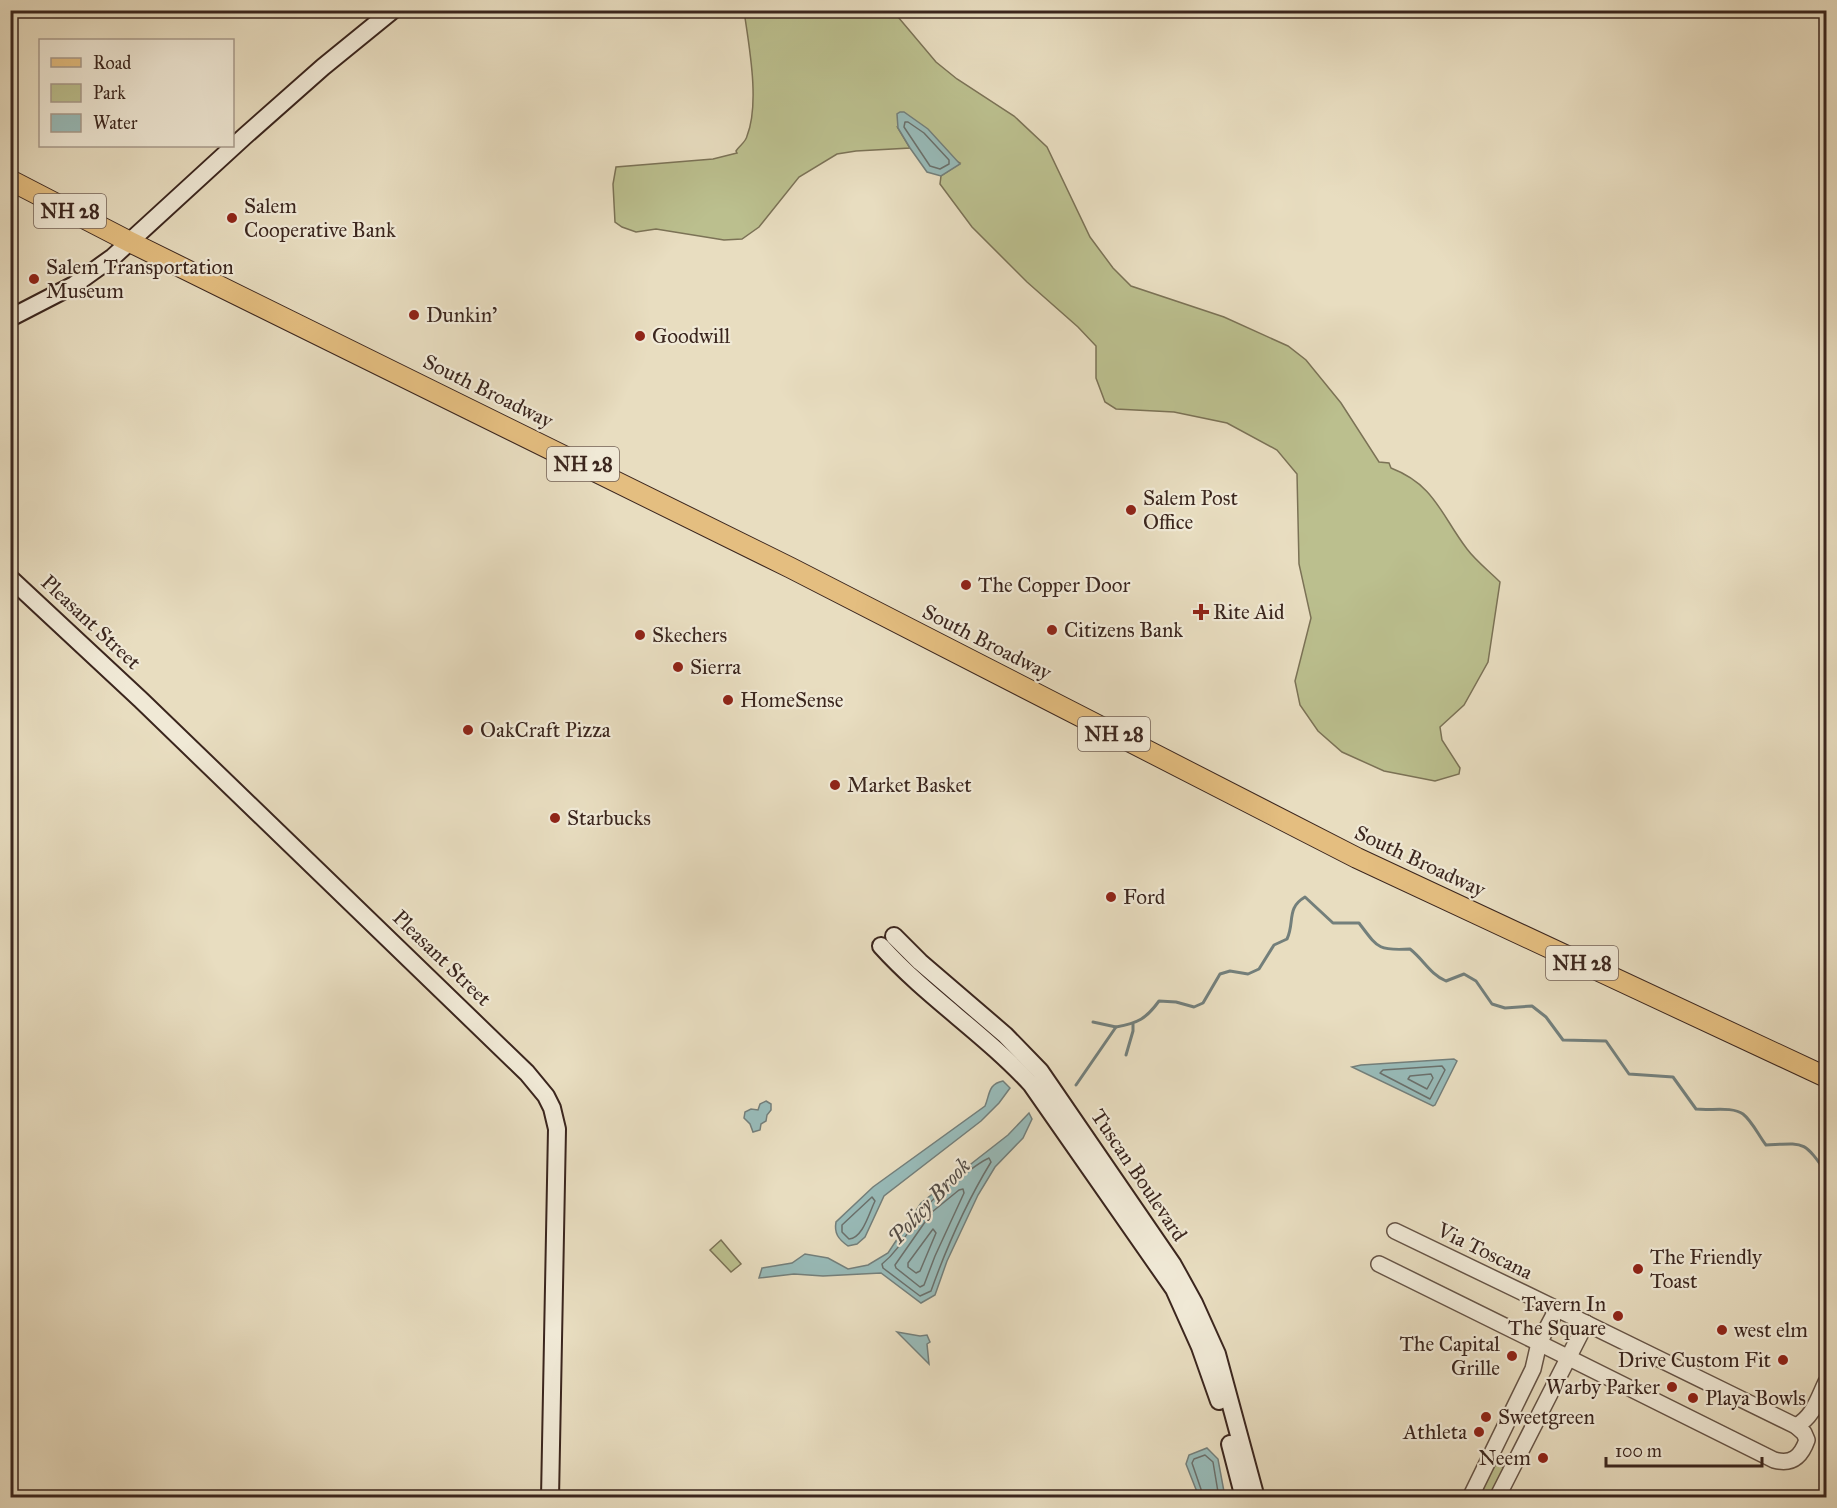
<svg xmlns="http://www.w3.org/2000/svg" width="1837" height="1508" font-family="'IM FELL Great Primer',serif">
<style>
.green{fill:#bbbf8e;stroke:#7b7256;stroke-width:1.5}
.water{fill:#98bbb9;stroke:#737f7b;stroke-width:1.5}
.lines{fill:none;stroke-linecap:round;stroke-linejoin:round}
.shore{stroke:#6a706c;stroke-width:1.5}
.stream{stroke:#737f7b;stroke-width:3}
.tertiary-casing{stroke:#665446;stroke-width:18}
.secondary-casing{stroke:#3b261e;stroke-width:20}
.primary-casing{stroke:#3b261e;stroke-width:22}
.tertiary{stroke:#f0e9d6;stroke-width:15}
.secondary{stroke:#f0e9d6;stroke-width:16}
.primary{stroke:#e4be80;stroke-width:20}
.poi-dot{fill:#8f2418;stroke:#f0e9d6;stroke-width:2}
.labels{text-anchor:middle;stroke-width:4.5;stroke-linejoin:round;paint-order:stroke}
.shield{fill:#f0e9d6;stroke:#716055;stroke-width:1.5}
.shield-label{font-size:20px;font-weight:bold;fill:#3b261e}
.poi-label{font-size:21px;fill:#3b261e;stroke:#f0e9d6;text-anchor:start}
.street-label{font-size:21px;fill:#3b261e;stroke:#f0e9d6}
.water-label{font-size:22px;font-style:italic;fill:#524b45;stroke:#f0e9d6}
</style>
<rect width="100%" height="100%" fill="#e8ddc0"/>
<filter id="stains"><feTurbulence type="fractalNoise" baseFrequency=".00333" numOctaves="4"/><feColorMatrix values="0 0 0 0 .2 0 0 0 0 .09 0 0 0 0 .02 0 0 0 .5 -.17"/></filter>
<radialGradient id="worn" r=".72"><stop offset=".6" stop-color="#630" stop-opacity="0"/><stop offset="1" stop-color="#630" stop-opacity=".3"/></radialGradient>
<g class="green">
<path d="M744,11H893L936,62L957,79L1014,116L1047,147L1090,237L1113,268L1131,286L1224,317L1288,346L1306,360L1341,403L1379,462L1389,463L1391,468C1435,485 1441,515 1467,549C1476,561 1489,571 1500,582L1488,662L1464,705L1440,727L1442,740L1460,768L1459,774L1435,781L1384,771L1342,752L1318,731L1300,705L1295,681L1311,618L1299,564L1297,474L1277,450L1227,423L1174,412L1116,409L1105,402L1096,378V346L1078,327L1027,282L972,227L940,184L941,176L960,163L898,128L910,148L856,151L837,154L799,177L759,227L742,239L724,240L656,229L636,232L622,227L615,222L613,184L616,167L713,159L737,153L736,151C739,146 746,142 747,136C760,103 749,46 744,11Z"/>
<path d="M721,1240L741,1264L731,1272L710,1250Z"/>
<path d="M1494,1463L1505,1468L1490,1497L1479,1494Z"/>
</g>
<g class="water">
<path d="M900,112H904L928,129L960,164L941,176L927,172L910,148L898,128L897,114Z"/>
<path d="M1454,1059L1457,1061L1435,1105L1433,1106L1352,1067L1361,1065Z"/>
<path d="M1003,1081L1010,1088L999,1103L981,1121L884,1196L865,1237L857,1244L848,1246C838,1239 834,1233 836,1222L873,1187L985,1106C990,1094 988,1084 1003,1081Z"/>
<path d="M766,1101L771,1104V1110L767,1115L766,1121L761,1124L760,1130L753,1132L750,1124L744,1118L745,1112L751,1109L758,1110L760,1104Z"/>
<path d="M1029,1113L1032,1119L1023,1138L995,1167L978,1195L947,1261L935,1295L921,1303L881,1273L823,1276L794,1274L759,1278L762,1268L792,1263L805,1254L828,1258L848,1269L868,1265L888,1253L921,1203L1008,1135Z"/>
<path d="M897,1332L920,1336L927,1335L930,1342L927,1344L929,1364Z"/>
<path d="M1207,1448L1218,1459L1225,1497H1199L1186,1464L1189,1455Z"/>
</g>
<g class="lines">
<g class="shore">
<path d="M905,122H908L924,133L949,160V164L940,169L930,166L904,127Z"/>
<path d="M1442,1066L1445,1070L1430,1099L1380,1073L1383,1070Z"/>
<path d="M1431,1074L1433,1078L1427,1089L1408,1079L1410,1076Z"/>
<path d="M989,1158L991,1162C966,1203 947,1246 931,1291L920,1296L883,1268L882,1264C901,1249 910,1226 925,1208C934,1197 977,1163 989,1158Z"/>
<path d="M959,1190L963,1189L964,1193L935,1256L924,1285L920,1287L896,1268L895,1265L932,1212Z"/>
<path d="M872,1197L875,1201C869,1213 863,1238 849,1239L842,1232V1225Z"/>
<path d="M933,1229L936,1233L920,1271L916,1273L908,1267V1263Z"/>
<path d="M1204,1498L1192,1463L1194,1459L1205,1455L1213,1462L1219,1498"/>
</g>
<g class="stream">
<path d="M1093,1022L1116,1027"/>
<path d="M1126,1055L1133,1031V1024"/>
<path d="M1076,1085L1116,1027C1138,1023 1146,1019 1159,1001L1176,1002L1194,1007L1203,1003L1220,974L1230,971L1248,974L1259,969L1274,945L1287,939C1295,922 1286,908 1305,897L1333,923H1359C1378,948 1378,951 1410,949C1424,960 1430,974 1446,981L1464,974L1476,981L1492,1004L1505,1008L1532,1006L1546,1017L1563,1040L1606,1041L1629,1074L1673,1077L1696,1109C1710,1111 1732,1106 1743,1114C1752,1121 1759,1136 1766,1145C1805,1143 1803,1140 1826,1172"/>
</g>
<defs>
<g id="tertiary">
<path d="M1395,1231L1557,1309"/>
<path d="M1379,1264L1539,1343L1533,1369L1470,1498"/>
<path d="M1557,1309L1796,1426L1804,1433L1807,1440C1801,1457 1792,1465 1774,1460L1539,1343Z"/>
<path d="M1796,1426C1813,1417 1818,1399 1826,1382"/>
<path d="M1497,1498L1586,1323"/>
</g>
<g id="secondary">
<path d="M10,318L74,285L113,257L245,136L323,67L393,10"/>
<path d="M10,578L141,700L527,1073L546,1096L552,1108L557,1129L550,1498"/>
<path d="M894,936L920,962L1005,1035L1040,1071L1173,1265L1194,1303L1217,1354L1256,1498"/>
<path d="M881,946C927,997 985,1034 1031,1084L1174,1289L1200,1347L1219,1401"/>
<path d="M1230,1444L1244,1498"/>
</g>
<path id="primary" d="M10,180L130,242L791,568L1357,858L1826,1077"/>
</defs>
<use href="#tertiary" class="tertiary-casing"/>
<use href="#secondary" class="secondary-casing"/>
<use href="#primary" class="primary-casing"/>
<use href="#tertiary" class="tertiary"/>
<use href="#secondary" class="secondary"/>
<use href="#primary" class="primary"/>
</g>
<g class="poi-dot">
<circle cx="232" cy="218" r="6"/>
<circle cx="34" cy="279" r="6"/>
<circle cx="414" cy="315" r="6"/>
<circle cx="640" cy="336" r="6"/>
<circle cx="1131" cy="510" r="6"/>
<circle cx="966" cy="585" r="6"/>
<path d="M1198 603h6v6h6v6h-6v6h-6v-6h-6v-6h6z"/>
<circle cx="1052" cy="630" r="6"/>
<circle cx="640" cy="635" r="6"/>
<circle cx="678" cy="667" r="6"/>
<circle cx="728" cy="700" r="6"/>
<circle cx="468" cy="730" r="6"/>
<circle cx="835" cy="785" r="6"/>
<circle cx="555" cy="818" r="6"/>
<circle cx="1111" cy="897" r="6"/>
<circle cx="1638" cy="1269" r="6"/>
<circle cx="1618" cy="1316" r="6"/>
<circle cx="1722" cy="1330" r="6"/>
<circle cx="1512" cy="1356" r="6"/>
<circle cx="1783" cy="1360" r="6"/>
<circle cx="1672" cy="1387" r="6"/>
<circle cx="1693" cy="1398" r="6"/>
<circle cx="1486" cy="1417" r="6"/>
<circle cx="1479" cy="1432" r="6"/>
<circle cx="1543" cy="1458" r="6"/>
</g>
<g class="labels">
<g class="shield">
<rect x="34" y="194" width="72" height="34" rx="4.5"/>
<rect x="547" y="447" width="72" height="34" rx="4.5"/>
<rect x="1078" y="717" width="72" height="34" rx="4.5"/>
<rect x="1546" y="946" width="72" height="34" rx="4.5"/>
</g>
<g class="shield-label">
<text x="70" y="218">NH 28</text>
<text x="583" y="471">NH 28</text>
<text x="1114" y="741">NH 28</text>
<text x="1582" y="970">NH 28</text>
</g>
<g class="poi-label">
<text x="244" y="213">Salem<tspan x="244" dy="24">Cooperative Bank</tspan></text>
<text x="46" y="274">Salem Transportation<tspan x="46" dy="24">Museum</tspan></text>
<text x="426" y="322">Dunkin'</text>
<text x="652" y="343">Goodwill</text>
<text x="1143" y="505">Salem Post<tspan x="1143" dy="24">Office</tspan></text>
<text x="978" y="592">The Copper Door</text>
<text x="1213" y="619">Rite Aid</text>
<text x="1064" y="637">Citizens Bank</text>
<text x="652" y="642">Skechers</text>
<text x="690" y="674">Sierra</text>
<text x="740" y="707">HomeSense</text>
<text x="480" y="737">OakCraft Pizza</text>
<text x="847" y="792">Market Basket</text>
<text x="567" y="825">Starbucks</text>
<text x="1123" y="904">Ford</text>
<text x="1650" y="1264">The Friendly<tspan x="1650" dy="24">Toast</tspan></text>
<text x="1606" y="1311" text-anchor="end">Tavern In<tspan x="1606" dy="24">The Square</tspan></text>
<text x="1734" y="1337">west elm</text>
<text x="1500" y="1351" text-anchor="end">The Capital<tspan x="1500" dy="24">Grille</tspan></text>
<text x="1771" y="1367" text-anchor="end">Drive Custom Fit</text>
<text x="1660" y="1394" text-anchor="end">Warby Parker</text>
<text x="1705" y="1405">Playa Bowls</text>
<text x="1498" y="1424">Sweetgreen</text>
<text x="1467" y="1439" text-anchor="end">Athleta</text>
<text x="1531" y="1465" text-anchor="end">Neem</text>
</g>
<g class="street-label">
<text transform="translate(488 391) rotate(26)" y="7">South Broadway</text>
<text transform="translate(91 622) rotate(43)" y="7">Pleasant Street</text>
<text transform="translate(987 642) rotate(27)" y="7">South Broadway</text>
<text transform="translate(1420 861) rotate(25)" y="7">South Broadway</text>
<text transform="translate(442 958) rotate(44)" y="7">Pleasant Street</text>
<text transform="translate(1139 1175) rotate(56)" y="7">Tuscan Boulevard</text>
<text transform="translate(1485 1251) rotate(26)" y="7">Via Toscana</text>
</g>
<g class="water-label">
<text transform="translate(929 1201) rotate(-47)" y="8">Policy Brook</text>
</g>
</g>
<rect width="1837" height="1508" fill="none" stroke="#e8ddc0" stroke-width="36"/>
<rect x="12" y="12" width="1813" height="1484" fill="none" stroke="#3b261e" stroke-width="3"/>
<rect x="18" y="18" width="1801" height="1472" fill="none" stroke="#3b261e" stroke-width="1.5"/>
<rect x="39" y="39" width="195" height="108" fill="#f0e9d6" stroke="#a89b8c" stroke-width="1.5"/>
<rect x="51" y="58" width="30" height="9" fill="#e4be80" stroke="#a89b8c" stroke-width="1.5"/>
<text x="93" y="69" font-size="18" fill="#3b261e">Road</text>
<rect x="51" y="84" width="30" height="18" fill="#bbbf8e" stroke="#a89b8c" stroke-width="1.5"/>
<text x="93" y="99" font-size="18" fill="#3b261e">Park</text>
<rect x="51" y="114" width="30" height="18" fill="#98bbb9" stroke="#a89b8c" stroke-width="1.5"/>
<text x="93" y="129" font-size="18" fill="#3b261e">Water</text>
<path d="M1606 1457v9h156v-9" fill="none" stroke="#3b261e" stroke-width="3"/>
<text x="1615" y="1457" font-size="18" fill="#3b261e" stroke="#f0e9d6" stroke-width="4.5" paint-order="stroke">100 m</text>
<rect width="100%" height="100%" filter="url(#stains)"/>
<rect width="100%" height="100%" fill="url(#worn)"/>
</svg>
